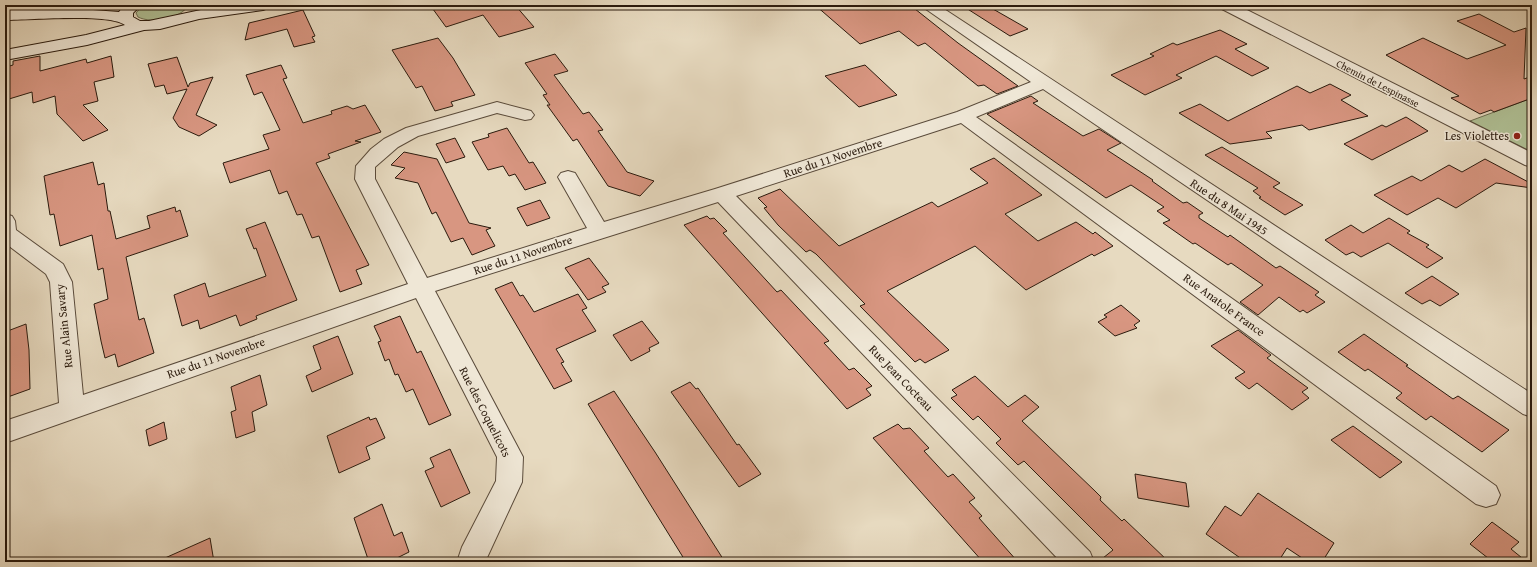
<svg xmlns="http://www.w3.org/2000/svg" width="1537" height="567" font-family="'Gentium Book Plus',serif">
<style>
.green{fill:#b0c196;stroke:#6d6e52}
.building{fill:#d89681;stroke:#2a1a0d}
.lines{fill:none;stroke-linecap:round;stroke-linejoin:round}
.minor-casing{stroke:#594a3a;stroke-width:2}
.tertiary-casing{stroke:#594a3a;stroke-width:2}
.secondary-casing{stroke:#2a1a0d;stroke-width:2}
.minor{fill:#efe7d6;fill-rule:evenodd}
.tertiary{fill:#efe7d6;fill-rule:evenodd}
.secondary{fill:#efe7d6;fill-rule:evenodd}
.poi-dot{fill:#8f2418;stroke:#efe7d6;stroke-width:1.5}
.labels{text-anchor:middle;stroke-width:3;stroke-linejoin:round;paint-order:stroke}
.far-street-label{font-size:10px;fill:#2a1a0d;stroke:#efe7d6}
.poi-label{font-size:12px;fill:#2a1a0d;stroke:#efe7d6;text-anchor:end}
.street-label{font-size:12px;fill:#2a1a0d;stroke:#efe7d6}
</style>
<rect width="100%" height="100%" fill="#e7dac0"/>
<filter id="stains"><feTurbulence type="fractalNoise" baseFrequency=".005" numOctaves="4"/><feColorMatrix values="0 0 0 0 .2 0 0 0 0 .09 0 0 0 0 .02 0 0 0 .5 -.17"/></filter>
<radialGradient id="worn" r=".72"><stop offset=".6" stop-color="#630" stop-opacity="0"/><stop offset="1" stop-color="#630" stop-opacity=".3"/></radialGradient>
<g class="green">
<path d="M143,5H189C180,19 152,24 138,17L136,13Z"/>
<path d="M1532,98V152L1470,121Z"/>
</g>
<g class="building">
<path d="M430,5H515L534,27L499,37L483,15L446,27Z"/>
<path d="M815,5H910L958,43L1018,86L997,94L984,85L978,86L925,43L918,46L899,31L860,44Z"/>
<path d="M968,5H986L1028,29L1010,36L966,8Z"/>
<path d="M303,10L315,36L312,37L315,42L294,47L287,29L245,40L249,23Z"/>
<path d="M1479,14L1514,32L1526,28L1524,79L1532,76V98L1494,112L1491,110L1480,114L1451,98L1459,96L1386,55L1423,38L1467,59L1506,45L1457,21Z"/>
<path d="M1220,30L1247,44L1235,49L1269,68L1252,76L1216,56L1176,75L1182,78L1145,95L1111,75L1154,56L1150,54L1173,43L1177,45Z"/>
<path d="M438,38L453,58L475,95L451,102L453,106L435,111L422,86L416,88L392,50Z"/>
<path d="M555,54L568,71L554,75L583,114L589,112L603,130L598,131L627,172L654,181L640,196L608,186L577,139L573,141L547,105H550L543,95L547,94L525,63Z"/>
<path d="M40,56V71L86,59L87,63L111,56L114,77L94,82L98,101L83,105L108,130L83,141L57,114L55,96L33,103L32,92L9,99L6,67L13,65V61Z"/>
<path d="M177,57L188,87L190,83L213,77L196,115L217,125L199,136L179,127L173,118L187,89L167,94L164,85L155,87L148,64Z"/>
<path d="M281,65L287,78L283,79L303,123L332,114L331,111L347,106L353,109L365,105L381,132L355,141L361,142L328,154L330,158L316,163L369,265L356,270L362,284L340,292L319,236L312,238L302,214L297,215L287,191L279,194L270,170L230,183L223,163L269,149L263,135L280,130L262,92L254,95L246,75Z"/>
<path d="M865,65L897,95L859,107L825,76Z"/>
<path d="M1330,84L1351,95L1341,100L1368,116L1309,130L1302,125L1266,132L1272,138L1230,144L1179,113L1200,104L1228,121L1297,86L1310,93Z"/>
<path d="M1031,96L1038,101L1033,103L1083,136L1099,129L1121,143L1107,150L1153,180L1152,181L1183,203L1187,202L1203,213L1199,215V218L1228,237L1230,235L1276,268L1280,266L1319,292L1315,295L1325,302L1307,313L1303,310L1300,312L1279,297L1258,315L1240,302L1263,285L1231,263L1228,265L1195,243L1193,244L1163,223L1170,220L1157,211L1164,207L1131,185L1106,198L987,114Z"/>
<path d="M1406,117L1428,131L1372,160L1344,144L1382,125L1386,127Z"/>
<path d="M507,128L529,163L533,162L546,183L525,190L515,174L509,176L503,166L488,170L472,142L489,137L488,134Z"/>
<path d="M455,138L465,157L446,163L436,144Z"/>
<path d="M1222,147L1280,183L1273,187L1303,205L1285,215L1259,198L1261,197L1253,191L1258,188L1205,155Z"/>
<path d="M404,152L437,159L469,223L491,228L486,230L495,246L472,255L463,238L451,242L436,212L432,214L418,183L395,178L405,168L391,165Z"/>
<path d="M994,158L1042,195L1005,214L1038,241L1076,222L1093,234L1095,232L1113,246L1094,256L1092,254L1026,290L975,246L887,291L949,350L925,363L920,359L915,362L860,306L865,304L816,254L810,250L806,252L778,225L764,208L767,207L758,198L780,189L839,246L932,202L938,207L988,183L970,169Z"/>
<path d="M1485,159L1532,184V188L1496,183L1456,208L1438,198L1407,215L1374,195L1412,176L1421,181L1449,165L1462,172Z"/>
<path d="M93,162L98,185L104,183L108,211H110L116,239L150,228L147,216L175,207L176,212L180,210L188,236L126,257L139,320L144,318L154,353L118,367L115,354L105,358L101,341L94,304L108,299L103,268L98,270L92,235L60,246L54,214L50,215L44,176Z"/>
<path d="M540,200L550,218L527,226L517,208Z"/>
<path d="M707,216L710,219L714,218L727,231L723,233L777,292L781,290L829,341L824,343L849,370L854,368L872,386L866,389L871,395L847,409L684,225Z"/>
<path d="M1389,218L1410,231L1407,233L1429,245L1426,247L1443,258L1427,268L1388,243L1361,257L1353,252L1346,255L1325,240L1351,225L1363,233Z"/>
<path d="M265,222L297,300L256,316L257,319L240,326L236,315L200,329L198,320L182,326L174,295L205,283L209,297L266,276L256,248L254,249L246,229Z"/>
<path d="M589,258L609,284L602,287L606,292L588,300L565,268Z"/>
<path d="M1432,276L1459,294L1440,306L1430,300L1422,304L1405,293Z"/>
<path d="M512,282L520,296L523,295L534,312L578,294L587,308L582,310L596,331L556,349L564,362L561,363L572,381L554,389L495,289Z"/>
<path d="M1121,305L1140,321L1134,325L1137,328L1115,336L1098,322L1107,317L1104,315Z"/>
<path d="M400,316L417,353L421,351L451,415L429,425L413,389L406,392L398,374L395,375L389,359L385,361L378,342L381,341L374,326Z"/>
<path d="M642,321L659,343L649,348L650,351L631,361L613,335Z"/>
<path d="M26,324L29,350L30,389L5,398V332Z"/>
<path d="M1238,330L1271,355L1267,358L1308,388L1302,392L1309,398L1292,410L1257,383L1249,389L1235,378L1245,372L1211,346Z"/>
<path d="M1364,334L1408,365L1406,366L1453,399L1458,396L1509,430L1482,452L1431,416L1426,420L1396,398L1402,393L1368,369L1365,371L1338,352Z"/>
<path d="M338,336L353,374L312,392L306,376L321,369L313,346Z"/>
<path d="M260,375L267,405L252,412L255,431L236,438L231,412L236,410L231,387Z"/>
<path d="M975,376L1008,407L1025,395L1039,407L1022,421L1095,491L1101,497L1100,500L1122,521L1124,519L1169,562H1098L1113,550L1024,461L1018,465L996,443L1001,439L978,416L973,420L951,398L957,395L952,390Z"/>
<path d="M690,382L696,389L698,388L737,445L739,444L761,474L739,487L671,392Z"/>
<path d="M614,391L655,452L725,562H686L588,404Z"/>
<path d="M369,417L370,420L376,418L385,438L366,447L370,459L339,473L327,436Z"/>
<path d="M164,422L167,439L149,446L146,430Z"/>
<path d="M898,424L903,429L910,428L929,448L924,451L948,477L953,474L975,498L969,502L982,516L979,518L1018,562H983L873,438Z"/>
<path d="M1353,426L1402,462L1380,478L1331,440Z"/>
<path d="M450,449L470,493L441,507L425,471L434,467L430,458Z"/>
<path d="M1135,474L1186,483L1189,507L1138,498Z"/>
<path d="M1258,493L1334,543L1322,562H1308L1287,548L1278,562H1246L1206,534L1225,506L1241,516Z"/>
<path d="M382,504L394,536L402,532L409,552L389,562H369L354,518Z"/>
<path d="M1492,522L1519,542L1511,549L1527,562H1493L1470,544Z"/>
<path d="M210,538L214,562H156Z"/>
</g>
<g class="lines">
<g class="minor-casing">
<path id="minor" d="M920,5H938L1532,394V417L1523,414L1043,89L976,117L1496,486L1500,495L1496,504L1486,507L1476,504L961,123L736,196L1090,552L1094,562H1061L718,202L435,291L523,457L522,482L485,562H457L462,547L496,481L497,457L416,298L5,443V421L59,403L50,282L46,274L5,243V214L12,216L15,221L16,230L63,264L72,282L83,395L408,284L355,179L356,166L371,149L384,139L406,128L497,102L531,111L534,115L531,119L525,120L497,113L418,136L398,147L375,167V179L427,278L587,228L558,177L561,173L568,171L575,173L604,222L715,189L957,112L1031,82Z"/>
</g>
<g class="tertiary-casing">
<path id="tertiary" d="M1217,5H1237L1532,153V167L1525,165L1220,8Z"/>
</g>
<g class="secondary-casing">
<path id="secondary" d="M124,5H141L133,13V17L140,21H149L215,7L271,5L268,8L263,10L199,19L160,29L144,30L87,45L5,60V50L86,35L125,25C109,13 29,20 5,20V10L80,9L119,12Z"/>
</g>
<use href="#minor" class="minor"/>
<use href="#tertiary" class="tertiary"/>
<use href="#secondary" class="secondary"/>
</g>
<circle class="poi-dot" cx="1517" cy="136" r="4"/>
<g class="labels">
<g class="far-street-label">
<text transform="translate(1378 83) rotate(27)" y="4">Chemin de Lespinasse</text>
</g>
<g class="poi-label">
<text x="1509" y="140">Les Violettes</text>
</g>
<g class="street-label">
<text transform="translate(833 158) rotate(-18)" y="4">Rue du 11 Novembre</text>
<text transform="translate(1229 207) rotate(34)" y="4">Rue du 8 Mai 1945</text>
<text transform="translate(523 255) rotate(-18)" y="4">Rue du 11 Novembre</text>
<text transform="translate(1224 305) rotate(36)" y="4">Rue Anatole France</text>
<text transform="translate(64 326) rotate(-96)" y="4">Rue Alain Savary</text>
<text transform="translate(216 358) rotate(-19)" y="4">Rue du 11 Novembre</text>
<text transform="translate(901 378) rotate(46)" y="4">Rue Jean Cocteau</text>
<text transform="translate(485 412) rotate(63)" y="4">Rue des Coquelicots</text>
</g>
</g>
<rect width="1537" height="567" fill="none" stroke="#e7dac0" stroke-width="20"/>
<rect x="6" y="6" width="1525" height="555" fill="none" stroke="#2a1a0d" stroke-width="2"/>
<rect x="10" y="10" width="1517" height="547" fill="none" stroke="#2a1a0d"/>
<rect width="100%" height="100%" filter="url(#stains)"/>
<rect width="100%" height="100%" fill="url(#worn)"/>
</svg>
